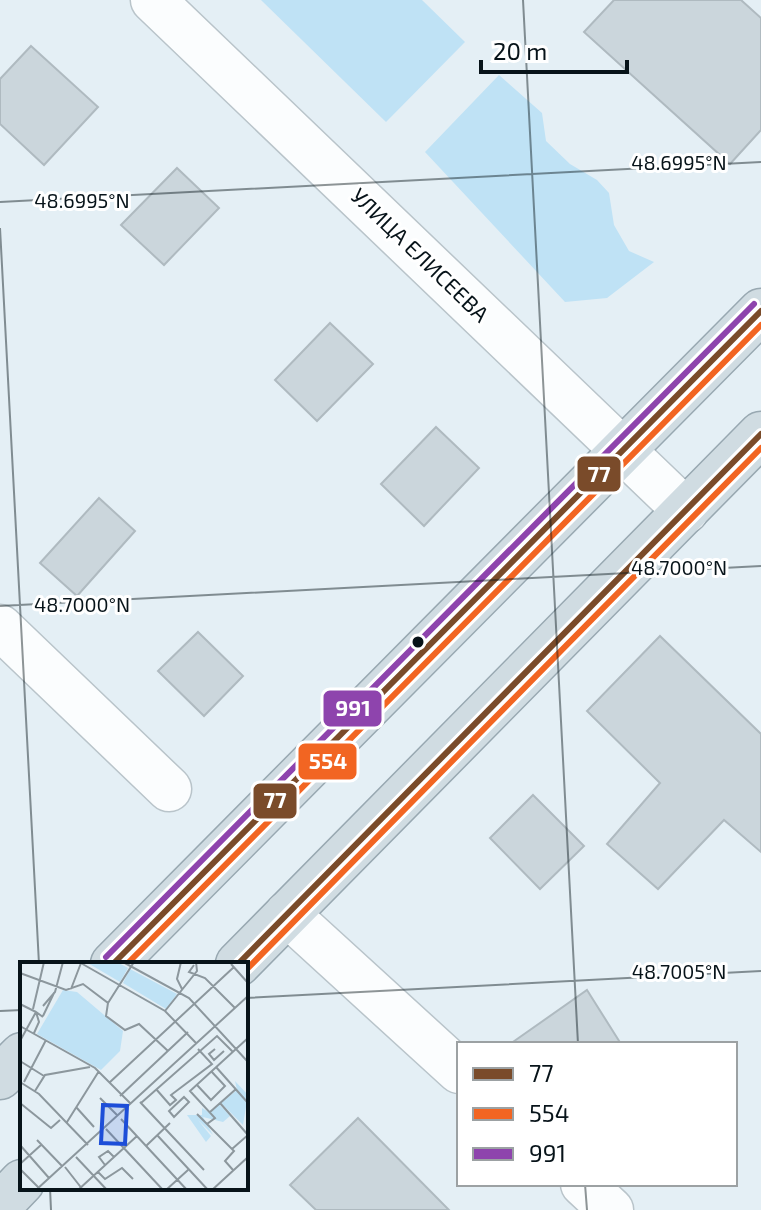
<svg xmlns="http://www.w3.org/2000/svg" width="761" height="1210" font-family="'Exo 2',sans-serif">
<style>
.green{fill:#bfe2f5}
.building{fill:#cbd6dc;stroke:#afbac0;stroke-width:2}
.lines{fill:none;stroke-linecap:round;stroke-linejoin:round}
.street-casing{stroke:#b9c4ca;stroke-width:47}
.secondary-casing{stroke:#b9c4ca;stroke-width:47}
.highway-casing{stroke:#98a8b1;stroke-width:47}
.street{stroke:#fbfdfe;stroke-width:44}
.secondary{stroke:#fbfdfe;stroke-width:44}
.highway{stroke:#d0dce2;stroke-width:44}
.bus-1-casing{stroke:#fff;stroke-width:12}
.bus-2-casing{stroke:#fff;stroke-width:12}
.bus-3-casing{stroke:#fff;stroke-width:12}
.bus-1{stroke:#7a4b2a;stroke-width:6}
.bus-2{stroke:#f26522;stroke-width:6}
.bus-3{stroke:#8e44ad;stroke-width:6}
.ticks{fill:none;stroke:#071319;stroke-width:2;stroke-opacity:0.45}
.bus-dot{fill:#071319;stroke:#fff;stroke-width:3}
.labels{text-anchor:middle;stroke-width:6;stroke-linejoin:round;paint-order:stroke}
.street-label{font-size:22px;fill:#071319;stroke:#fff}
.inset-road{fill:none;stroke:#8c979d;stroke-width:2}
.view{fill:#1d4ed8;fill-opacity:0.15;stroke:#1d4ed8;stroke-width:4}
.inset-edge{fill:none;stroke:#071319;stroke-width:4}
.ticks-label{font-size:20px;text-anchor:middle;fill:#071319;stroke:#fff;stroke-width:6;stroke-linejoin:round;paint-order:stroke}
.line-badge{stroke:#fff;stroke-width:3}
.badge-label{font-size:22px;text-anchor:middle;font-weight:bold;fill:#fff}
</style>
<rect width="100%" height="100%" fill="#e4eff5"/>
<g class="green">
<path d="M261,0H422L465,42L386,122Z"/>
<path d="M499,75L542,113L546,141L570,164L597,180L609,193L614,225L629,251L654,262L607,298L565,302L425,152Z"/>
</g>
<g class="building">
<path d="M614,0H741L761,18V130L730,164L584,32Z"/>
<path d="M31,46L98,107L44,165L0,124V79Z"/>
<path d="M177,168L219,208L164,265L121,225Z"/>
<path d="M330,323L373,364L317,421L275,380Z"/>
<path d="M436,427L479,468L424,526L381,484Z"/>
<path d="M99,498L135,531L77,596L40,563Z"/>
<path d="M198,632L243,676L204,716L158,671Z"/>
<path d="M660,636L761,734V852L724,820L658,889L607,844L660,783L587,711Z"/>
<path d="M533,795L584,846L540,889L490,838Z"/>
<path d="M587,990L621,1044H510Z"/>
<path d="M358,1118L449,1210H316L290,1185Z"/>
</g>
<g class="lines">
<g class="street-casing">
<g id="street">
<path d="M0,627L169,789"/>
<path d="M287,914L459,1071"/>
<path d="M583,1184L611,1210"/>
</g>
</g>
<g class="secondary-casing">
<path id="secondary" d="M153,0L686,511"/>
</g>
<g class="highway-casing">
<g id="highway">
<path d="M113,964L761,311"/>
<path d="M238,964L761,434"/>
<path d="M0,1077L22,1055"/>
<path d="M0,1205L22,1182"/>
</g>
</g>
<use href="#street" class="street"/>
<use href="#secondary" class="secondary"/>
<use href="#highway" class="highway"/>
<g class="bus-1-casing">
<g id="bus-1">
<path d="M113,964L761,311"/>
<path d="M238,964L761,434"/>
</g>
</g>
<g class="bus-2-casing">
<g id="bus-2">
<path d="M127,964L761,325"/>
<path d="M246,970L761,448"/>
</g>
</g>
<g class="bus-3-casing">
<path id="bus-3" d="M106,957L754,304"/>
</g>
<use href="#bus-1" class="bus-1"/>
<use href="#bus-2" class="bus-2"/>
<use href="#bus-3" class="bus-3"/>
</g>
<path class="ticks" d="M523,0L578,1044M0,202L761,162M0,228L39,964M0,606L761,566M246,998L761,971M0,1011L22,1010M585,1184L587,1210M50,1188L51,1210"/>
<circle class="bus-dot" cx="418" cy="642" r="7"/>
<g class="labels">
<g class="street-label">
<text transform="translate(420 255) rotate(44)" y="8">УЛИЦА ЕЛИСЕЕВА</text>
</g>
</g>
<g transform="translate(20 962)">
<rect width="228" height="228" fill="#e4eff5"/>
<path d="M66,0H97L108,6L100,20ZM110,7L157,32L146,47L103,21ZM43,28L57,30L103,69L100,89L81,108L17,72ZM215,119L228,133L223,163L201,141L217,128ZM199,142L210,154L203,160L183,155L193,173L178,158L191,174L186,180L167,153H182V146L190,151Z" fill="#bfe2f5"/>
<path class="inset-road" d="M59,0L145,49L176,81M103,0L169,36L228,100M161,0L157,17L162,27M211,2L228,21M174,3L169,10L185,16L215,46M0,11L46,28L63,22L88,41L86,54L105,68L119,62L148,89M51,27L61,1M88,41L114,0M0,42L16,50L19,60L14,71M23,44L35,30L43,0M13,47L24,0M145,49L177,9L176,0M23,54L34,31M0,64L75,106L110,141M0,79L16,50L23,55M195,87L189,92L194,98L204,89M0,99L24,114M196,105L228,141M0,120L19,132L68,183M4,120L26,78M89,121L214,5M177,123L191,138L205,124L191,109M136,127L150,143L156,138L151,133L192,102L178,87M15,129L25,113L70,105M100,134L168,70M164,135L169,140L154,155L149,149ZM80,136L97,153M120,140L184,208M0,141L31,166L40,158M121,141L197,74L213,90M200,141L228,173L212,187M56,145L74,165M190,150L216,127M177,152L214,189L205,199L213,208M101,157L167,228M47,160L79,109M187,162L195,156L170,129L228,76M86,167L143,228M137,173L188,228M17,178L42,204M0,183L29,216M126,184L150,161M56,195L87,228M0,202L21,183M85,203L79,195L88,189L94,195M45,205L63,228M0,207L18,225M78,210L85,217L102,206L113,217M16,228L228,34M58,228L117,174M146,228L168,208M192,228L228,195"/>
<path class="view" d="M83,143L107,144L105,182L81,181Z"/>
<rect width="228" height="228" class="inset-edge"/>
</g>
<g class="ticks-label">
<text x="679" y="170">48.6995°N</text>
<text x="82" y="208">48.6995°N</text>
<text x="679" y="575">48.7000°N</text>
<text x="82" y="612">48.7000°N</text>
<text x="679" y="979">48.7005°N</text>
</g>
<g class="line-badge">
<rect x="576" y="455" width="46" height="38" rx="8" fill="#7a4b2a"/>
<rect x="322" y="689" width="61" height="39" rx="8" fill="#8e44ad"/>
<rect x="297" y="742" width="61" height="39" rx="8" fill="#f26522"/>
<rect x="252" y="782" width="46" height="38" rx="8" fill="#7a4b2a"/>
</g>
<g class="badge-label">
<text x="599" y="482">77</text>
<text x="353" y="716">991</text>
<text x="328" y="769">554</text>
<text x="275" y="808">77</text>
</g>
<rect x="457" y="1042" width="280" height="144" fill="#ffffff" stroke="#9ca1a3" stroke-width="2"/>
<rect x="473" y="1068" width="40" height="12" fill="#7a4b2a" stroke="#9ca1a3" stroke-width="2"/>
<text x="529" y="1082" font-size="24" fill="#071319">77</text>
<rect x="473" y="1108" width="40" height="12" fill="#f26522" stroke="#9ca1a3" stroke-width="2"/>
<text x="529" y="1122" font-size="24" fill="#071319">554</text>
<rect x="473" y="1148" width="40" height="12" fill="#8e44ad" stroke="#9ca1a3" stroke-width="2"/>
<text x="529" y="1162" font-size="24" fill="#071319">991</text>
<path d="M481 60v12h146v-12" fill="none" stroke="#071319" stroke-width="4"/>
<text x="493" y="60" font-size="24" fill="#071319" stroke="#ffffff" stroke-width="6" paint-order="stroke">20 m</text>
</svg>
